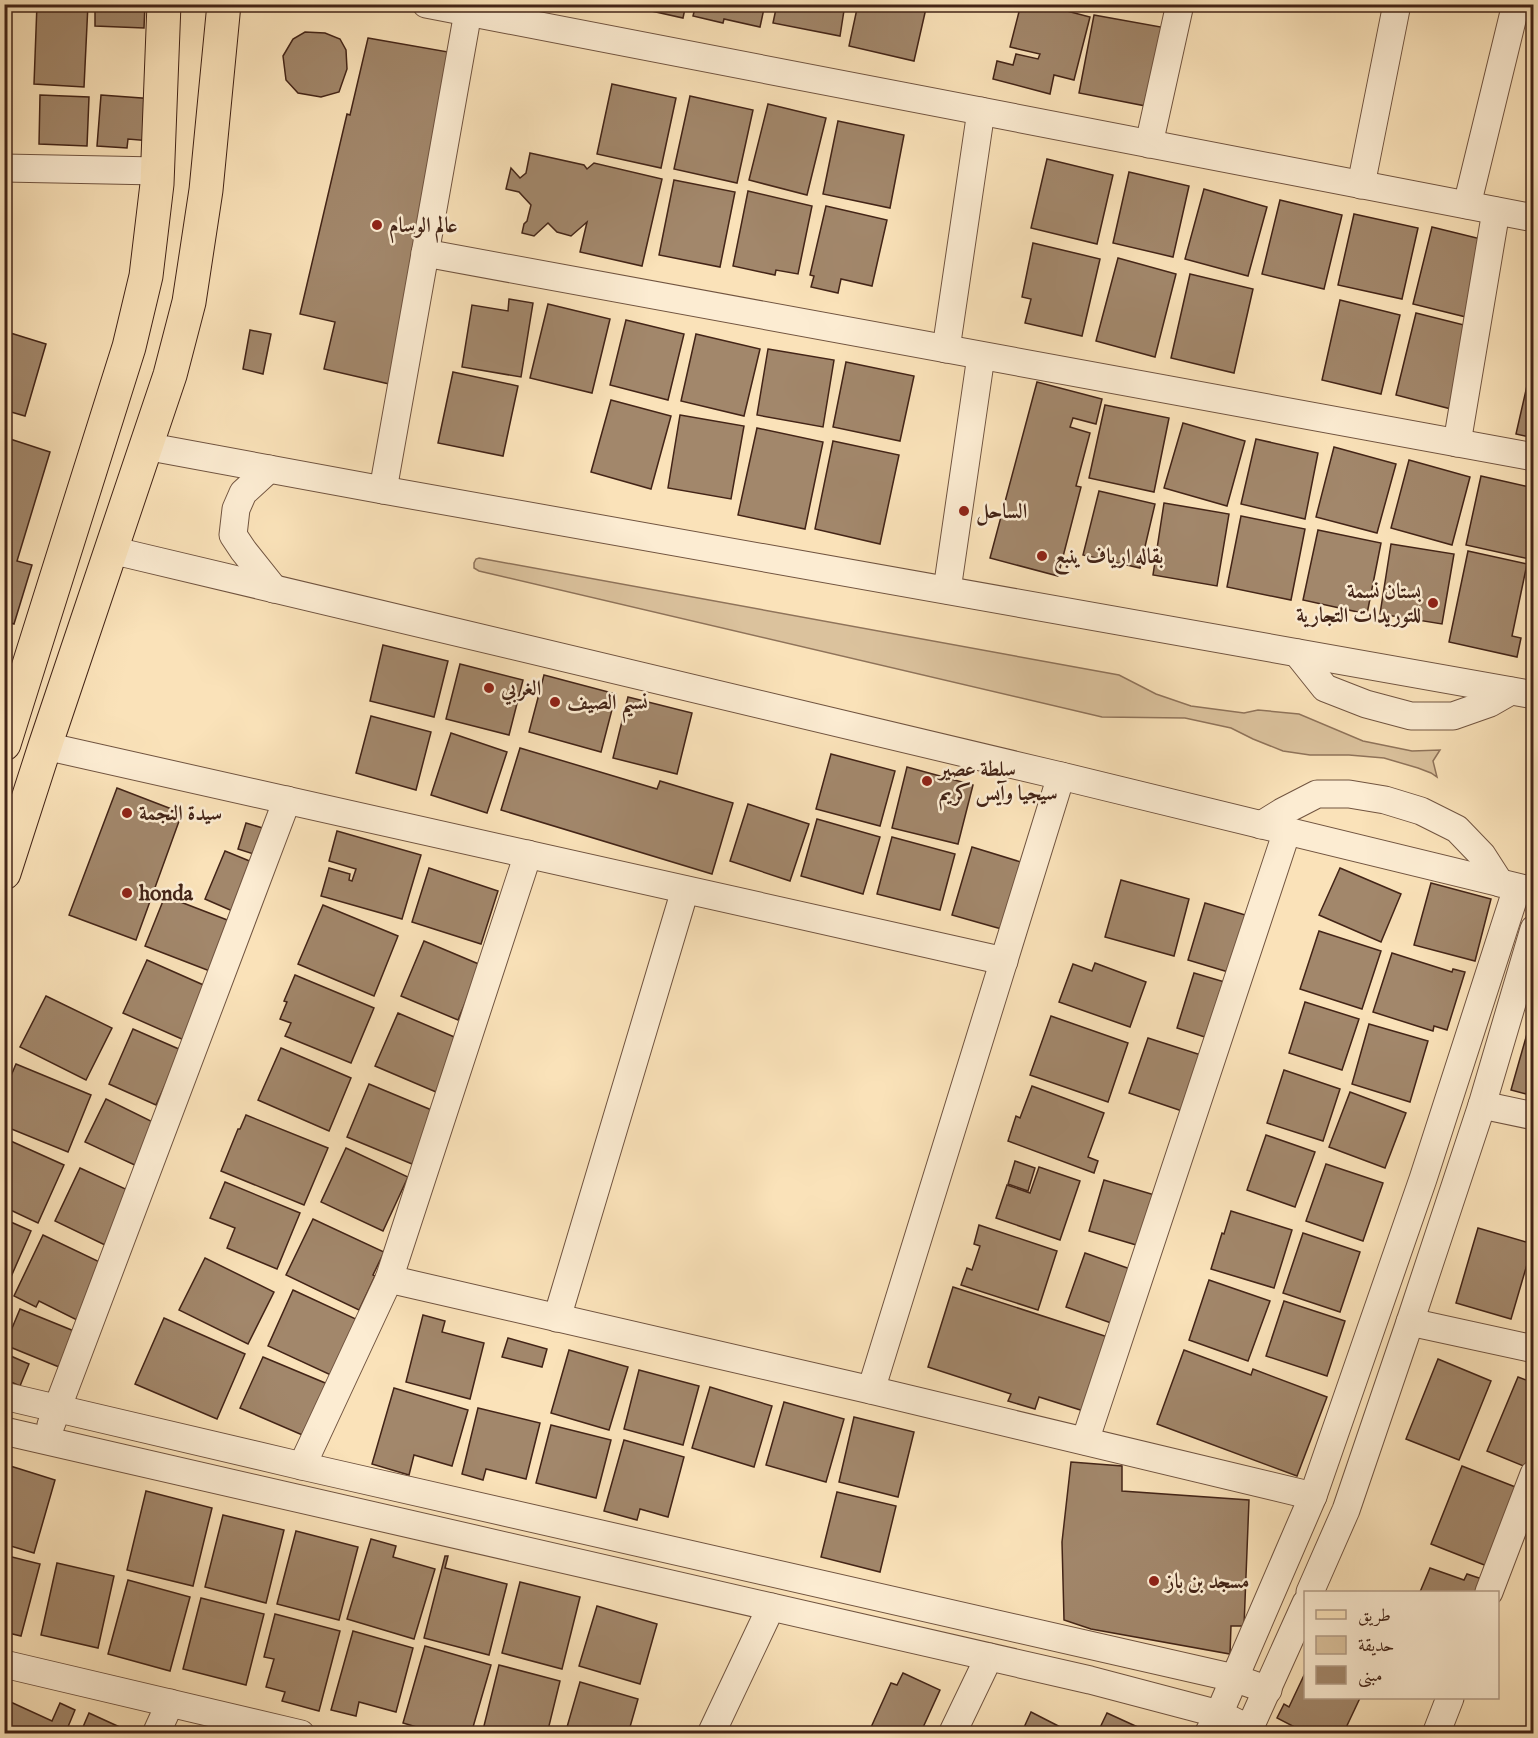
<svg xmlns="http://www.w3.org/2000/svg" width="1538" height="1738" font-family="'IM FELL English',Amiri,serif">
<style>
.green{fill:#dbc29d;stroke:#8f735a;stroke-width:1.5}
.building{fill:#a2876b;stroke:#432417;stroke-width:1.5}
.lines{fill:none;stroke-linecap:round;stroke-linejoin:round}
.minor-casing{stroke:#715440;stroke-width:29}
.major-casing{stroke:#432417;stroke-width:35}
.minor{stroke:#fcecd2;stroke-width:27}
.major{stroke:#fae2b9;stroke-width:33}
.poi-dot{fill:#8f2418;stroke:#fcecd2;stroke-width:2}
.labels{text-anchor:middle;stroke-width:5;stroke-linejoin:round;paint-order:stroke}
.poi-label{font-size:21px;font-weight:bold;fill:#432417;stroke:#fcecd2;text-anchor:start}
</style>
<rect width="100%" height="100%" fill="#fae2b9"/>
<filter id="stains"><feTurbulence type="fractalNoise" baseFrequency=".00333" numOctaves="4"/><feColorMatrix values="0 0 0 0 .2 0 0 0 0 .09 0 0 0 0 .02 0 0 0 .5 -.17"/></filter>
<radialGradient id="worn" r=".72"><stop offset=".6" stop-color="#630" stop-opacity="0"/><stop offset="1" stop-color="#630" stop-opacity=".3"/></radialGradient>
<path class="green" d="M479,558L1119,675L1156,694L1191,706L1244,713L1258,710L1299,714L1363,741L1412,751L1440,750L1433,761L1437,777L1431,773L1418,768L1384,758L1349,755H1310L1283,751L1253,739L1231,728L1185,718L1102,717L479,571L474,568V563L476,559Z"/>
<g class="building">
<path d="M37,4H88L84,87L34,84Z"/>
<path d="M95,4H145L144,28L95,26Z"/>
<path d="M620,4H686L683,18Z"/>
<path d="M696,4H765L760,27L724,19L723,23L693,16Z"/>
<path d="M777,4H845L840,36L773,23Z"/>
<path d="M858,4H927L914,61L849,46Z"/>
<path d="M1021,4H1040L1090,17L1074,80L1054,75L1050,94L993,79L997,61L1013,65L1016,54L1038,59L1040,54L1010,47Z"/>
<path d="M1094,15L1172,29L1156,108L1079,93Z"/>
<path d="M305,32L325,33L340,39L346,50L347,69L339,92L321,97L298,93L286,80L283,56L293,39Z"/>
<path d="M368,38L454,53L398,386L324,369L335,322L300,314L347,114L350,115Z"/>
<path d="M612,84L676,98L661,168L597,154Z"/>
<path d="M40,95L89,97L87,146L39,144Z"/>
<path d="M101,95L155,99L151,141L128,139L127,148L97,146Z"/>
<path d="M690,96L753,110L737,183L674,169Z"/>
<path d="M768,104L826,118L807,195L749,180Z"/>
<path d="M838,121L904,135L890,208L823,194Z"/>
<path d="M530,153L584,165L587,169L594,163L662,179L642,266L580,252L587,222L571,236L557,232L548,223L534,236L522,233L524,224L527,221L531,205L519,192L506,189L511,168L520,178L526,173Z"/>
<path d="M1047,159L1113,175L1097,244L1031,228Z"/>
<path d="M1129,172L1189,186L1173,257L1113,243Z"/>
<path d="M674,180L735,192L720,267L659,255Z"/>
<path d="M1204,189L1267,207L1248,276L1185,259Z"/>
<path d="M748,191L812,206L798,274L776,270L775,275L733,266Z"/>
<path d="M1280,200L1342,215L1324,289L1262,274Z"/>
<path d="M826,206L887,220L872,286L841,279L838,293L811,287L814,276L810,275Z"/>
<path d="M1354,214L1418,228L1402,299L1338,285Z"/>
<path d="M1432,227L1489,241L1470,318L1413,304Z"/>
<path d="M1033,243L1100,259L1082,336L1025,323L1031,299L1022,297Z"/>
<path d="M1118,258L1176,274L1155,357L1096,341Z"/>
<path d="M1190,274L1253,289L1234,373L1171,358Z"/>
<path d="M509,299L533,303L521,377L462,367L472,305L508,311Z"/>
<path d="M1340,300L1400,315L1381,394L1322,380Z"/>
<path d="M548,304L610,319L592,393L530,378Z"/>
<path d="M1416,313L1476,328L1455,410L1396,395Z"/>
<path d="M626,320L684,334L668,400L610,385Z"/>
<path d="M250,330L271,334L263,374L243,369Z"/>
<path d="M4,331L46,344L25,416L4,410Z"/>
<path d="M696,334L760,349L744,416L681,401Z"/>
<path d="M768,349L834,360L823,427L757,415Z"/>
<path d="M846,362L914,376L900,441L833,427Z"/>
<path d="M453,372L518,386L503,456L438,443Z"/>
<path d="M1529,377L1534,378V438L1516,434Z"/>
<path d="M1037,382L1102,399L1096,424L1073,418L1070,427L1090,433L1076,486L1081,487L1058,576L990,558Z"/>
<path d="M611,400L671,416L651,489L591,472Z"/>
<path d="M1105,405L1169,418L1154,492L1089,478Z"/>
<path d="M680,415L744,426L731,499L668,488Z"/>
<path d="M1183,423L1245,441L1227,506L1164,488Z"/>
<path d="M757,428L823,442L805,529L738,515Z"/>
<path d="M4,437L50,452L17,561L32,565L14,624L4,621V566L7,559L4,558Z"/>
<path d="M1256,439L1318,453L1305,519L1241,504Z"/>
<path d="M833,441L899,455L880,544L815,529Z"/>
<path d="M1334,447L1396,464L1377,533L1316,517Z"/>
<path d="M1409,460L1470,477L1452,545L1391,528Z"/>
<path d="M1481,476L1534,488V560L1466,545Z"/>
<path d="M1099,491L1155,504L1140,568L1083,555Z"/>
<path d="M1164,503L1229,514L1217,586L1153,575Z"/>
<path d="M1241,516L1305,529L1291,600L1227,587Z"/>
<path d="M1318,530L1381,543L1367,614L1303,600Z"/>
<path d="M1391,544L1454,554L1442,624L1380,614Z"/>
<path d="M1468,551L1527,564L1512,636L1521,638L1517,657L1449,642Z"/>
<path d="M383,645L448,661L434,717L370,701Z"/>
<path d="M460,664L523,680L509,735L446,719Z"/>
<path d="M544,675L616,694L601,752L529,732Z"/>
<path d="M628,697L692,713L677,774L613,758Z"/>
<path d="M371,716L431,732L416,790L356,773Z"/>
<path d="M451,733L507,752L487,813L431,795Z"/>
<path d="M520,748L657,789L660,781L733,803L712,874L501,810Z"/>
<path d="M831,754L895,771L880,826L816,809Z"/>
<path d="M907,767L973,785L958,844L892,828Z"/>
<path d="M117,788L182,813L136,940L69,915Z"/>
<path d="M748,804L809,824L790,881L730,861Z"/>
<path d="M817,819L880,837L863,894L801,876Z"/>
<path d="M246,823L266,829L257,855L238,849Z"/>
<path d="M337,831L421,855L402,919L321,896L329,868L350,874L349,880L352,881L356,869L329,861Z"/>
<path d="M892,837L955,854L940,910L877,894Z"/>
<path d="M972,847L1024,863L1005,930L952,915Z"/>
<path d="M225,851L257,864L237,913L205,899Z"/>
<path d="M429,868L498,891L481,944L412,922Z"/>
<path d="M1340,868L1401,894L1381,942L1319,915Z"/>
<path d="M1121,880L1189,899L1174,956L1105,937Z"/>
<path d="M1431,883L1491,899L1475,961L1414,945Z"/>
<path d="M165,896L235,923L215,973L145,946Z"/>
<path d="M1205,903L1252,917L1235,974L1188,960Z"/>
<path d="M323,905L398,936L374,996L298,964Z"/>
<path d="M1319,931L1381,951L1362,1009L1300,989Z"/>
<path d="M424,941L481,965L458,1020L401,996Z"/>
<path d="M1392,953L1452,972L1453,969L1465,972L1447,1030L1434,1026L1433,1031L1373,1012Z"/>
<path d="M147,960L208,987L184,1040L123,1013Z"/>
<path d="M1095,963L1146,982L1130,1027L1059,1002L1073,964L1092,971Z"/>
<path d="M1194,973L1228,983L1211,1039L1177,1028Z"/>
<path d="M295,975L374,1008L351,1063L285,1036L291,1023L280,1019L287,1002L284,1001Z"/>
<path d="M46,996L112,1028L86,1080L20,1047Z"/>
<path d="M1305,1002L1359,1019L1342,1070L1289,1053Z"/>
<path d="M1534,1009V1096L1511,1090Z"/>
<path d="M398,1013L459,1039L436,1092L375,1066Z"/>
<path d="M1051,1016L1128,1043L1108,1102L1030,1075Z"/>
<path d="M1369,1024L1428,1041L1410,1102L1352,1084Z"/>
<path d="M133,1029L181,1050L156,1105L109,1084Z"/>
<path d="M1148,1038L1204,1056L1185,1112L1129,1093Z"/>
<path d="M281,1048L351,1078L329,1131L258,1100Z"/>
<path d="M16,1064L91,1095L68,1152L4,1126V1092Z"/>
<path d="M1284,1070L1340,1089L1323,1141L1267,1123Z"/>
<path d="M369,1084L434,1111L412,1164L347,1137Z"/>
<path d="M1032,1086L1104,1113L1088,1157L1098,1161L1094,1173L1008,1141L1016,1116L1020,1118Z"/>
<path d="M1350,1092L1406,1113L1385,1168L1329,1147Z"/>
<path d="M106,1099L159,1125L139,1167L85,1142Z"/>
<path d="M246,1115L328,1148L304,1205L221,1171L238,1129H240Z"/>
<path d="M1266,1135L1315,1152L1295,1207L1247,1190Z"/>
<path d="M4,1138L64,1165L38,1223L4,1207Z"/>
<path d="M346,1148L408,1177L383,1231L321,1202Z"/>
<path d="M1015,1161L1035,1168L1028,1191L1008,1184Z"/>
<path d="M1326,1164L1383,1183L1363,1241L1306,1221Z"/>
<path d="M1039,1167L1080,1181L1060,1240L996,1218L1007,1185L1030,1193Z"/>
<path d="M80,1168L132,1192L107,1246L55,1221Z"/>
<path d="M1104,1180L1158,1196L1143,1247L1089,1231Z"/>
<path d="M225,1182L300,1213L277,1269L227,1248L235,1228L210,1218Z"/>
<path d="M1231,1211L1292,1230L1274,1288L1211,1269L1222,1233L1224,1234Z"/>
<path d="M4,1219L31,1231L7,1286L4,1285Z"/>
<path d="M313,1219L384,1252L373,1275L375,1276L359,1310L286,1275Z"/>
<path d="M979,1225L1057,1251L1038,1310L961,1285L967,1268L972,1270L980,1246L974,1244Z"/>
<path d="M1478,1228L1533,1244L1511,1319L1456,1303Z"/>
<path d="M1303,1233L1360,1252L1340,1312L1283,1293Z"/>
<path d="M43,1235L106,1265L79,1321L39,1301L36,1307L14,1296Z"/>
<path d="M1085,1253L1133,1270L1114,1324L1066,1307Z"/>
<path d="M205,1258L274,1292L248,1344L179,1310Z"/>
<path d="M1209,1280L1270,1301L1248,1361L1189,1340Z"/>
<path d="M953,1287L1114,1339L1090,1413L1039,1397L1035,1409L1008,1401L1011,1394L928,1367Z"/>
<path d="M293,1290L358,1320L333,1376L268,1346Z"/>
<path d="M1284,1301L1345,1321L1327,1376L1266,1356Z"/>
<path d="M20,1309L74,1331L59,1367L5,1345Z"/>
<path d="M423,1315L445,1321L442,1332L484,1343L470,1399L406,1382Z"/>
<path d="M164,1318L245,1354L217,1419L135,1384Z"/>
<path d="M508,1338L547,1349L542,1367L502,1357Z"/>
<path d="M569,1350L628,1367L609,1430L551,1413Z"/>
<path d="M1184,1350L1251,1375L1253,1369L1327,1397L1297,1476L1157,1424Z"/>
<path d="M4,1353L29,1364L20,1386L4,1379Z"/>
<path d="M263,1357L330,1385L307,1437L240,1408Z"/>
<path d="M1438,1359L1491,1381L1459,1460L1406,1439Z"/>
<path d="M639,1370L699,1386L683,1445L624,1429Z"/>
<path d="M1518,1377L1534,1383V1448L1526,1467L1487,1451Z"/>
<path d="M710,1387L772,1406L754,1467L692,1448Z"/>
<path d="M394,1388L468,1410L452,1466L414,1455L409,1475L372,1464Z"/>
<path d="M784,1402L844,1419L826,1482L766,1465Z"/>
<path d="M478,1408L540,1423L526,1479L486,1469L483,1480L462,1474Z"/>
<path d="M854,1417L914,1432L898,1497L839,1482Z"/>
<path d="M551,1425L611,1440L596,1498L536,1483Z"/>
<path d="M624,1440L684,1457L668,1517L640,1509L637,1520L604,1511Z"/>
<path d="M1071,1462L1122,1466V1491L1249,1500L1244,1626H1231L1230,1654L1091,1629L1064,1620L1062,1542Z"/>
<path d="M4,1464L55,1480L34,1553L4,1544Z"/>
<path d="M1462,1466L1523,1490L1492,1568L1431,1544Z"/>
<path d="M146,1491L212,1508L193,1586L127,1570Z"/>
<path d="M837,1492L896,1506L880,1572L821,1557Z"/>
<path d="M223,1515L284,1530L266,1603L205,1587Z"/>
<path d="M296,1531L358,1547L339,1620L277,1604Z"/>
<path d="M371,1539L396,1546L393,1557L435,1569L414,1639L347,1619Z"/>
<path d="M4,1555L40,1564L21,1636L4,1632Z"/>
<path d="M445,1556H448L445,1568L507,1584L489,1655L424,1638Z"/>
<path d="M57,1563L114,1576L98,1648L41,1635Z"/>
<path d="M1430,1568L1464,1580L1467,1574L1494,1583L1491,1592H1420Z"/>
<path d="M128,1580L190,1597L170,1671L108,1654Z"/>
<path d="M520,1582L580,1597L562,1669L502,1653Z"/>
<path d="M201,1598L264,1614L246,1685L183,1669Z"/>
<path d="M597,1606L657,1624L640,1684L579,1666Z"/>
<path d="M275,1614L340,1631L319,1711L282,1701L285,1692L266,1687L274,1659L264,1657Z"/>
<path d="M353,1631L413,1648L396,1712L359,1702L356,1716L331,1710Z"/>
<path d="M425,1646L491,1665L471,1734H440L403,1723Z"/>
<path d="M499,1665L560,1681L547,1734H482Z"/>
<path d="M1306,1671V1698H1360L1343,1734H1308L1277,1718L1284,1704L1289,1707Z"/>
<path d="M903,1673L940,1690L920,1734H868L891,1683L897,1685Z"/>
<path d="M580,1682L638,1699L628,1734H565Z"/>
<path d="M4,1699L52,1721L60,1703L75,1710L65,1734H4Z"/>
<path d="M1031,1712L1074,1734H1021Z"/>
<path d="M89,1713L135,1734H80Z"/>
<path d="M1107,1713L1153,1734H1097Z"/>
</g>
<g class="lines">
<g class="minor-casing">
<g id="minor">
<path d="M426,4L1534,218"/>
<path d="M1149,144L1180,4"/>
<path d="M4,168L158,171"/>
<path d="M1361,185L1397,4"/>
<path d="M1467,205L1516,4"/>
<path d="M425,253L1534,457"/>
<path d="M946,349L981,111"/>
<path d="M1457,443L1496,211"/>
<path d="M145,446L383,490L1534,695"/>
<path d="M269,469L243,493L236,509L233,535L243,550L274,589"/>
<path d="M383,490L468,12"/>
<path d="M111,550L1061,776L1534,891"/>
<path d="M947,590L981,356"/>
<path d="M1297,653L1325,688L1366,704L1411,716H1453L1490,703L1511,691"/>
<path d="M45,746L1004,961"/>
<path d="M1261,825L1282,812L1317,794H1349L1385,800L1421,811L1457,829L1482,855L1500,883"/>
<path d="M1482,1105L1534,1116"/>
<path d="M389,1279L871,1390L1313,1496"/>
<path d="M557,1318L685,890"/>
<path d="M1410,1322L1534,1349"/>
<path d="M871,1390L1061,776"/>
<path d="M4,1396L302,1466L1234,1678L1268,1690"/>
<path d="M51,1425L287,800"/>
<path d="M4,1431L1090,1680L1219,1714L1250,1729"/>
<path d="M1085,1441L1287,831"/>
<path d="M302,1466L389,1279L528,854"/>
<path d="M1310,1592L1346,1510L1410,1322L1482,1105L1534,929"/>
<path d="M1489,1592L1534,1474"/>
<path d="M4,1664L301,1734"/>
<path d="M156,1734L170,1703"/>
<path d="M711,1734L771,1607"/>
<path d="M952,1734L989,1657"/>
<path d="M1208,1734L1219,1714L1313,1496L1423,1179L1517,888"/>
<path d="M1247,1734L1306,1603"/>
<path d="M1436,1734L1450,1698"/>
</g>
</g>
<g class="major-casing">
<g id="major">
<path d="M4,744L129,347L146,276L157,184L164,4"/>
<path d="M4,873L45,746L170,375L189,302L206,190L224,4"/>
</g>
</g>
<use href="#minor" class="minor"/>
<use href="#major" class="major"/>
</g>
<g class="poi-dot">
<circle cx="377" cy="225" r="6"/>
<circle cx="964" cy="511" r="6"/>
<circle cx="1042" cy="556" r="6"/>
<circle cx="1433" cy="603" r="6"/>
<circle cx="489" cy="688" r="6"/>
<circle cx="555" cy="702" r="6"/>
<circle cx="927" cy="781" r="6"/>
<circle cx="127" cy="813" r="6"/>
<circle cx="127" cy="893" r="6"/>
<circle cx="1154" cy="1581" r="6"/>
</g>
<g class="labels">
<g class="poi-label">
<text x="389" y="232">عالم الوسام</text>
<text x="976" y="518">الساحل</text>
<text x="1054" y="563">بقاله ارياف ينبع</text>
<text x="1421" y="598" text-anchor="end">بستان نسمة<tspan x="1421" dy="24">للتوريدات التجارية</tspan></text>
<text x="501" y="695">الغربي</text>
<text x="567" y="709">نسيم الصيف</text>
<text x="939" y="776">سلطة عصير<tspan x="939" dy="24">سيجيا وآيس كريم</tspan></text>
<text x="139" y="820">سيدة النجمة</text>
<text x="139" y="900">honda</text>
<text x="1166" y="1588">مسجد بن باز</text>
</g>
</g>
<rect width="1538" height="1738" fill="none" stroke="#fae2b9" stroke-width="24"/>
<rect x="6" y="6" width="1526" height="1726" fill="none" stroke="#432417" stroke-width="3"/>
<rect x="12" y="12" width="1514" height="1714" fill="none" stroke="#432417" stroke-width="1.5"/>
<rect x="1304" y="1591" width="195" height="108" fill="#fcecd2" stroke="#b29c87" stroke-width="1.5"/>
<rect x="1316" y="1610" width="30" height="9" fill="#fae2b9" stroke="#b29c87" stroke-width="1.5"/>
<text x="1358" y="1621" font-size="18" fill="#432417">طريق</text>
<rect x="1316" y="1636" width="30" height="18" fill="#dbc29d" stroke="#b29c87" stroke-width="1.5"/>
<text x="1358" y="1651" font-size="18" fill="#432417">حديقة</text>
<rect x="1316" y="1666" width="30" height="18" fill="#a2876b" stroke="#b29c87" stroke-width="1.5"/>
<text x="1358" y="1681" font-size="18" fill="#432417">مبنى</text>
<rect width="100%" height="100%" filter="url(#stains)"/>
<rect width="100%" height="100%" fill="url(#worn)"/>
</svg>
